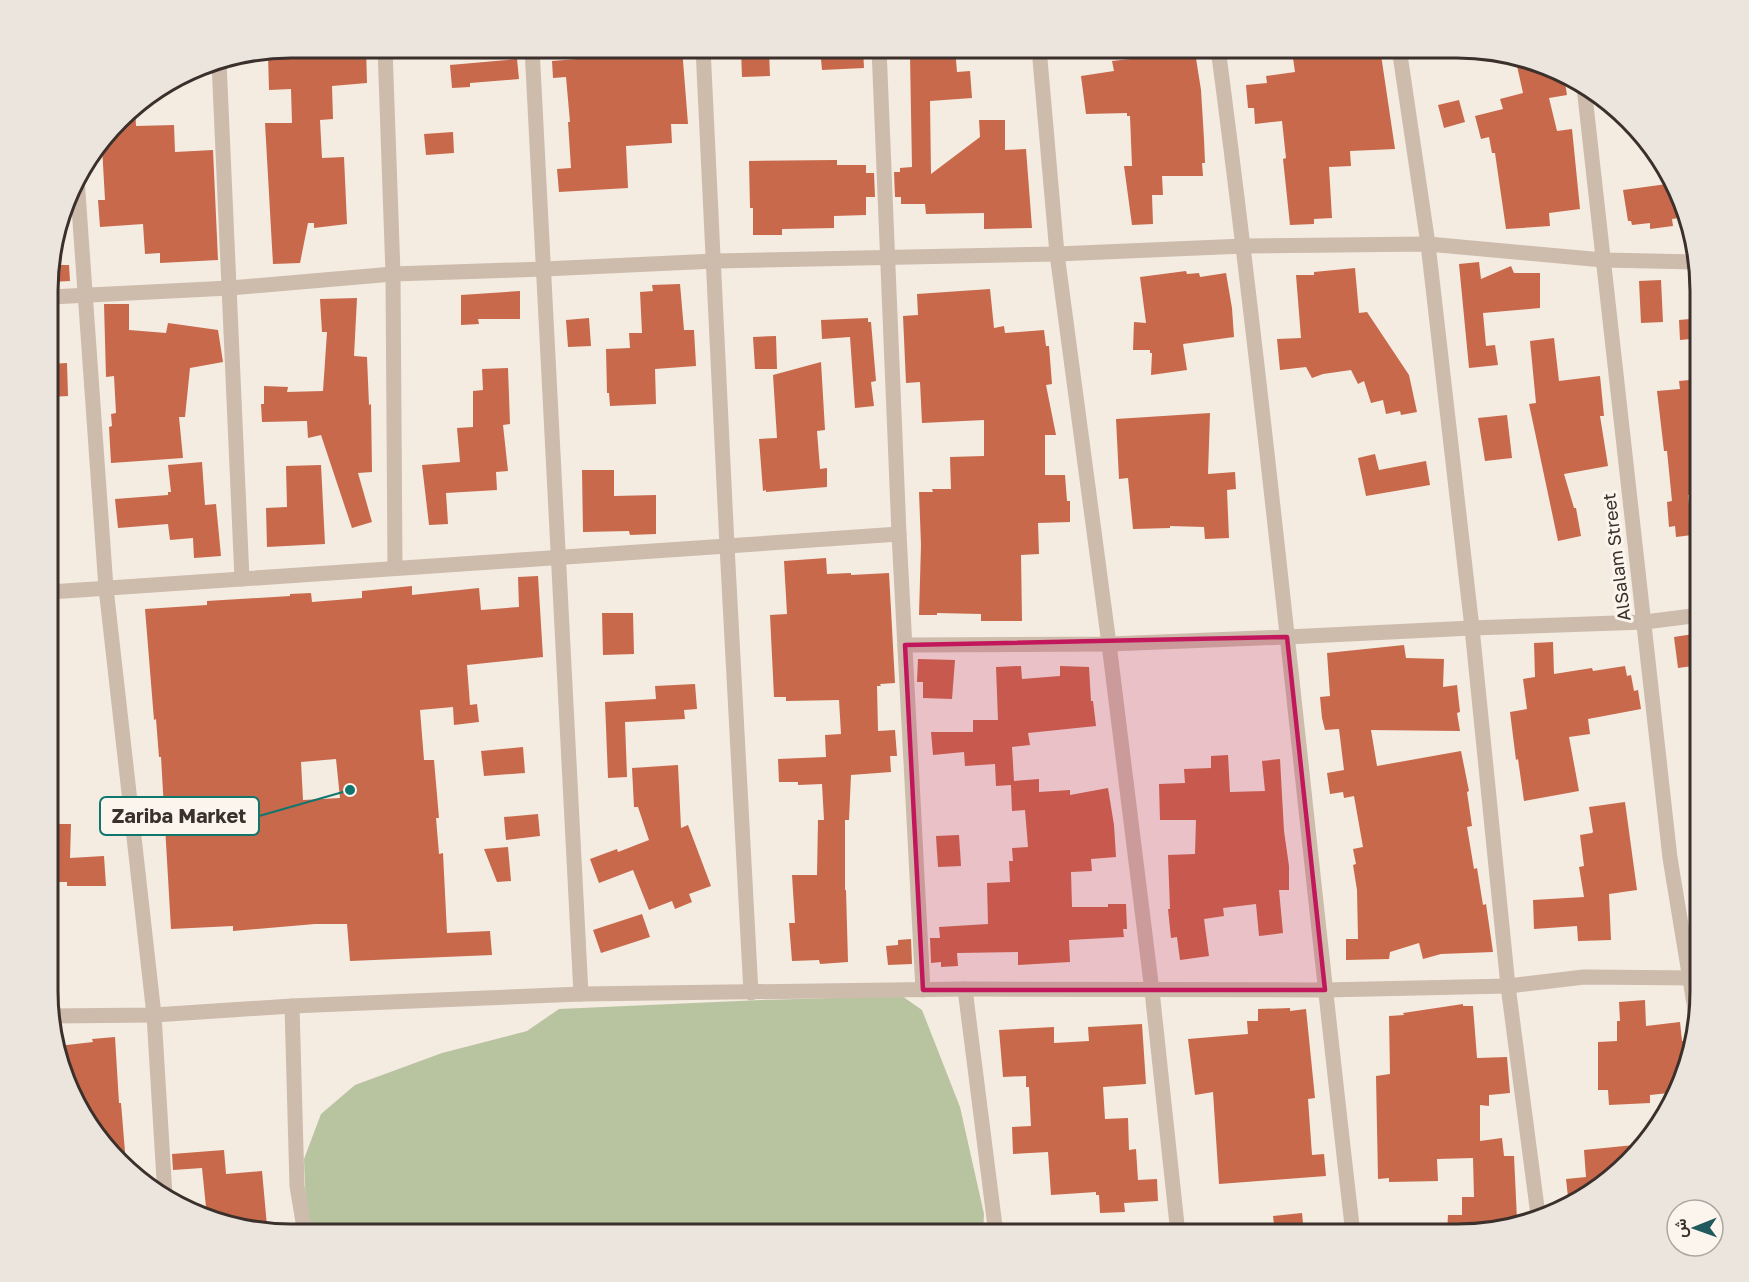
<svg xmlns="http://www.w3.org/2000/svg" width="1749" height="1282" font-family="'Golos Text',Vazirmatn,sans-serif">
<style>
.green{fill:#b8c4a0}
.building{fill:#c8694b;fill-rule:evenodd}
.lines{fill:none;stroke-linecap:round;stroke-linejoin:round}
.street{stroke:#cdbbac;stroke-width:15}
.marked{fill:#c2185b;fill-opacity:0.2;stroke:#c2185b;stroke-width:4.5;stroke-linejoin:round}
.labels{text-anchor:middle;stroke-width:6;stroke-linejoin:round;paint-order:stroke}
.street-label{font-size:18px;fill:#3b302b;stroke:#fbf5ee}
.rim{fill:none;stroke:#3b302b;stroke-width:3}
.leader{fill:none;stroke:#0f766e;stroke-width:2}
.callout-dot{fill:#0f766e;stroke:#fbf5ee;stroke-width:2}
.callout{fill:#fbf5ee;stroke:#0f766e;stroke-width:2}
.callout-label{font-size:20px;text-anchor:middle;font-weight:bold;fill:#3b302b}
</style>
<rect width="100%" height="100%" fill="#f4ebe1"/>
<path class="green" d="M902,996L922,1010L960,1107L984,1214L983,1234H310L306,1209L304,1159L321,1114L355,1085L442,1053L527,1031L559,1009L761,1000Z"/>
<g class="building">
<path d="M292,48H366L367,83L332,86L333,119L320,120L322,158L344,157L347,224L314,228V223H308L300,263L273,264L265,123H292L291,89L269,90L268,55L293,54Z"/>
<path d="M669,48H682L688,124H671L672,143L626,146L628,188L559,192L557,169L571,168L568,122H570L566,77L553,78L552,61L641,54L640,51Z"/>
<path d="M820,48H863L864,68L822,70Z"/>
<path d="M928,48H955L957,72L970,71L972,98L930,101L931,174L980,137L979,120H1005V150L1026,149L1032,228L984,229V213L926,214L925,204H901V197H895L894,172H900V168L912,167L910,56L929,55Z"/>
<path d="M1312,48H1380L1395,149L1350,151L1351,166L1329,167L1332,218L1314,219V224L1290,225L1283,159L1286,158L1282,121L1255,124L1254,108H1248L1246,85L1267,83L1266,76L1295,72L1292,51Z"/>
<path d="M769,50L770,76L742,77L741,51Z"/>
<path d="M1195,52L1201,90L1204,139L1205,163H1202L1203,176H1162L1163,195H1152L1153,224L1132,225L1124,166H1132L1130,116H1127V113L1086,114L1081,76L1114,71L1112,61Z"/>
<path d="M1515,57L1536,61L1564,76L1567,95L1549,98L1557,131L1572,129L1580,209L1549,213L1550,226L1506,229L1495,153H1492L1489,137L1481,139L1475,116L1503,109L1500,99L1523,93Z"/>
<path d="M517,59L519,79L470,83V87L452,88L450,65Z"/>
<path d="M1459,100L1465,122L1444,128L1438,105Z"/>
<path d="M135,106L136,126L174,125L175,152L213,150L218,260L160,263V253L145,254L143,224L100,227L98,200H105L102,146L131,109Z"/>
<path d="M453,132L454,153L426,155L424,134Z"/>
<path d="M837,160V165H866V173H874L875,197H866V215L834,216V228L782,229V235H753V208H750L749,161Z"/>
<path d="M1667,184L1668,191L1677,189L1685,217L1672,219L1673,226L1650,229V223L1632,225L1631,221H1628L1623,190Z"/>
<path d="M1479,262L1481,279L1511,266L1514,273H1540V308L1483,313L1486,346L1495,345L1498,365L1469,368L1459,264Z"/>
<path d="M52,265H69L70,281L52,282Z"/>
<path d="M1355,268L1359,313L1367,312L1409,375L1417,412L1401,415L1400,411L1386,414L1383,400L1371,403L1364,381L1358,384L1351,370L1323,374L1312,378L1306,367L1280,370L1277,339L1301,338L1296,275H1314V272Z"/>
<path d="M1186,271L1187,274L1199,273L1200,277L1226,273L1232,308L1234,337L1183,344L1187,370L1151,375L1152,353H1150V350H1133L1134,322L1146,323L1140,277Z"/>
<path d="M1661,280L1663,322L1641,323L1639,281Z"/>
<path d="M680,284L684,330H694L696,366L655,369L656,404L610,406L609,393H607L606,349L630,348L629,333H642L640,292L653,291L652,285Z"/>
<path d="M990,289L994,328L1004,326L1005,333L1044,330L1046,346H1049L1052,384L1046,385L1056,435H1045V475H1065L1067,501H1070V522L1038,523L1039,554L1021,555L1022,621H981V614L937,613V615H919L921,545L919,492H933L932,489H951L950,457L984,456V420L922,423L920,382L906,383L903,316L918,315L917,294Z"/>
<path d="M520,291V319H478L479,324L461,325V295Z"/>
<path d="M357,298L354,356L367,357L369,405L371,404L372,472L358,473L372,522L352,528L321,435L308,438L307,421L262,422L261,404H264V386L288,387L287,392L323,391L327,332H322L320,299Z"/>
<path d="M104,304H129V330L166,333L168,323L218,330L223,362L190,368L185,417H179L183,458L111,463L109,427L112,426L111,414L116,413L114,376L106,377Z"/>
<path d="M589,318L591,346L568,347L566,320Z"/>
<path d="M868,318V322H871L876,381L871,382L874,406L855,408L850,337L822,339L821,320Z"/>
<path d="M1700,318V338L1680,340L1679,320Z"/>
<path d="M776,336L777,369H755L753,337Z"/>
<path d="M1554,338L1559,381L1600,376L1604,416H1600L1608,466L1564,474L1574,508H1576L1581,536L1558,541L1529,404L1536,403L1530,341Z"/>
<path d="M821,362L825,430L817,431L820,469L827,468V487L766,492V490L763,491L759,439L777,438L773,375Z"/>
<path d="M67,363L68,396L50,397V364Z"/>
<path d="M508,368L510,424L503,425L508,471L496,472L497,490L446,493L448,524L429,525L422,465L460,462L457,428L473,427V391L483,390L482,369Z"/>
<path d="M1700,379V494L1688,495L1692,535L1676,537L1675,526L1669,527L1667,502L1672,501L1667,451H1664L1657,391L1680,389L1679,381Z"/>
<path d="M1210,413L1208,474L1235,472L1236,489L1227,490L1229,538L1205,539L1204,527L1170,526V528L1133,529L1128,478L1119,479L1116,419Z"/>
<path d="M1507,415L1512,458L1485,461L1478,418Z"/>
<path d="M1375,454L1379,470L1426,461L1430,485L1366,496L1358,458Z"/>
<path d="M202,462L205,505L216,504L221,556L194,558L193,538L170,540L168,524L118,528L115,499L168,495V492H171L168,465Z"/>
<path d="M321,465L325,544L267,547L266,508L287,507L286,466Z"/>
<path d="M582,470H614V496L656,495V534L630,535L629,531L583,532Z"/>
<path d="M826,558L827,574L851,573V575L889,573L895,683L880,684L881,686H877L878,731L895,730L897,756H890L891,772L851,775L849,820H845V890H846L848,962L820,964L819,960L792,961L789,923H795L792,875H817L818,820H824L822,784L798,785V782H779L778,759L826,757L825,735L841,734L839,700L786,701V697H774L770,615L787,614L784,561Z"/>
<path d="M538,576L543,657L467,665L470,705L477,704L479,722L454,725L453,707L420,710L424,760H434L439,818H436L439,854L443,853L447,933L490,931L492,955L350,961L347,924H315L233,931V926L171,929L161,757H159L156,719L154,720L145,609L207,605V601L290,596V594L311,593L312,602L362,598V591L412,586V595L479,588L481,610L519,607L518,577ZM336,759L340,798L303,800L301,762Z"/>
<path d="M602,613H633L634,654L603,655Z"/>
<path d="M1700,633V665L1678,668L1674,637Z"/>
<path d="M1553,642L1554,674L1592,668L1593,671L1625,666L1627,676L1631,675L1634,691L1638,690L1641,709L1588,719L1590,734L1569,737L1579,791L1524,801L1518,759L1516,760L1510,712L1527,709L1523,679L1535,677L1534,643Z"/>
<path d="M1404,645L1406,658L1444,659L1443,687L1457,685L1460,712L1457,713L1460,731L1371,730L1377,766L1461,751L1469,791L1467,792L1472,826L1467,827L1474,869L1477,868L1483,905L1486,904L1493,952L1441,954L1423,959L1419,943L1390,952L1389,959L1346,960V939H1358L1357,890L1353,865L1356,864L1353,849L1363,847L1354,796L1344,798L1343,792L1330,794L1327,773L1344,770L1339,729L1325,730L1322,718L1320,697L1330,696L1327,653Z"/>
<path d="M918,659L955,660L952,699L923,698V682H917Z"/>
<path d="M1021,666L1022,679L1060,676V666L1089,667L1091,701H1093L1096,726L1028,733L1030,745L1012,747L1014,781L1039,779V792L1070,790V795L1108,788L1114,825L1116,857L1091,859L1092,871L1071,872L1072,907H1108V904H1126L1127,929H1123L1124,937L1069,940L1070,962L1018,965V952L957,953L958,966L941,967V962L931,963L930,938H940L939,927L988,924L987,883L1010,882L1009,861H1013L1012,848L1028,847L1025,810L1012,811L1011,785L996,786L995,764L965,766L964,752L933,755L931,732H973V720H998L996,667Z"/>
<path d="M695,684L697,709L684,710L685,719L625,722L627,777L608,778L605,702L656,699L655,686Z"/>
<path d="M523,747L525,773L484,776L481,751Z"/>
<path d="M1228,755L1230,792L1265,791L1262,761L1280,759L1284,831L1289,866V890H1279L1283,933L1259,936L1256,904L1223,908L1224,916L1204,919L1209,956L1180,960L1177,937L1171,938L1168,909H1170L1168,855L1195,854L1196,820H1160L1159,784L1185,783L1184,769L1211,768V756Z"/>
<path d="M678,765L681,828L688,825L711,886L689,894L692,902L675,909L672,901L649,910L633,870L599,883L590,859L617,849L618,852L649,840L638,807H634L632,768Z"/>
<path d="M1625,802L1637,890L1609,894L1611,940L1578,941L1577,926L1534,929L1533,900L1584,897L1579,867L1584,866L1580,835L1592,833L1593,832L1589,807Z"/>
<path d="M538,814L540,836L506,840L504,817Z"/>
<path d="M50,824H71L70,858L104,856L106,886H67V882H50Z"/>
<path d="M959,835L961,866L938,867L936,836Z"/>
<path d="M508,847L511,881L497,882L484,849Z"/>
<path d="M642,914L650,937L601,953L593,930Z"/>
<path d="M911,939L912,964L888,965L886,946L898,945V940Z"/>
<path d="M1645,1000L1646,1026L1680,1022L1682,1041L1693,1040L1683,1083L1678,1092L1650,1095V1103L1609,1105L1608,1090H1598V1042L1617,1041V1021H1620L1619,1002Z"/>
<path d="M1463,1004V1006H1473L1477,1058L1507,1057L1510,1093L1489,1095V1106L1480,1105V1141L1502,1138L1504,1156H1514L1517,1220L1458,1234H1447L1448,1215H1462V1197H1474L1473,1158L1437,1159L1438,1181L1389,1182V1178L1378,1179L1376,1076L1390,1074L1389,1016L1404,1015L1403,1013Z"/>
<path d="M1290,1008V1011L1306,1009L1315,1098L1308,1099L1312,1155L1324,1154L1326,1176L1219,1184L1213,1092L1195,1095L1188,1039L1248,1034L1247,1021H1258V1009Z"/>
<path d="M1142,1024L1146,1084L1103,1087L1105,1119L1128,1118L1129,1150L1136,1149L1138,1180L1157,1179L1158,1201L1124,1203L1125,1212L1100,1213L1099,1195H1096V1192L1051,1195L1048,1152L1013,1154L1012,1127L1031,1126L1029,1087H1026V1076L1003,1077L999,1030L1054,1027V1043L1089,1041L1088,1027Z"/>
<path d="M115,1037L119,1103H121L126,1164L80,1112L58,1046L93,1042L92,1039Z"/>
<path d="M1644,1144L1581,1196L1569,1206L1566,1179L1586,1177L1584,1150Z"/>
<path d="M224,1150L226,1174L262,1171L267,1226L248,1227L207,1217L202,1168L173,1170L172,1154Z"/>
<path d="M1302,1213L1304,1234H1275L1273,1216Z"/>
</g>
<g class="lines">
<g class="street">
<path d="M385,48L393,274L395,568"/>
<path d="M532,48L581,994"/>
<path d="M879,48L899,534L923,990"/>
<path d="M1039,48L1057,254L1109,644L1152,991L1178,1234"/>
<path d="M1218,48C1270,443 1307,839 1353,1234"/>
<path d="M1399,48L1428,244L1472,628L1508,986L1538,1215"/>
<path d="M219,62L242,579"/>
<path d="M1584,87L1670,858L1697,1022"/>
<path d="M77,179L106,588L154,1015L165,1196"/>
<path d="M50,297L230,288L393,274L544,269L715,261L1057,254L1244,246L1428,244L1603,260L1697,262"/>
<path d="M50,592L727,546L703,48"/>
<path d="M905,645L1109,644L1287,637L1472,628L1645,622L1700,615"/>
<path d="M965,989L996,1234"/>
<path d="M751,993L727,546L899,534"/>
<path d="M292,1006L297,1186L305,1234"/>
<path d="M50,1016L154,1015L292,1006L581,994L965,989L1325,990L1508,986L1584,977L1700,978"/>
</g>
</g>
<path class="marked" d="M1287,637L1325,990H923L905,645Z"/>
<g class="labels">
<g class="street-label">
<text transform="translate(1617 557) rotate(-97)" y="6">AlSalam Street</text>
</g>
</g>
<path d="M0 0H1749V1282H0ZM291 58H1457A233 233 0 0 1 1690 291V991A233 233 0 0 1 1457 1224H291A233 233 0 0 1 58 991V291A233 233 0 0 1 291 58Z" fill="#ece5de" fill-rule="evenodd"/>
<path class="rim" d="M291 58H1457A233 233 0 0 1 1690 291V991A233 233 0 0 1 1457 1224H291A233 233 0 0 1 58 991V291A233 233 0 0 1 291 58Z"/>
<path class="leader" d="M350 790L259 816"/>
<circle class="callout-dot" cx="350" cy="790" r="6"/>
<rect class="callout" x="100" y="797" width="159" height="38" rx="6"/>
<g class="callout-label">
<text x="179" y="823">Zariba Market</text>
</g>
<g transform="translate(1695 1228) rotate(269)"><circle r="28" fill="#fbf5ee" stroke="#aea6a0" stroke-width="1.5"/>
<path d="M0-4.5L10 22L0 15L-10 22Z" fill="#1f5a5e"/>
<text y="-9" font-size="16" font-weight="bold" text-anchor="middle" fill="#3b302b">ش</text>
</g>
</svg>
